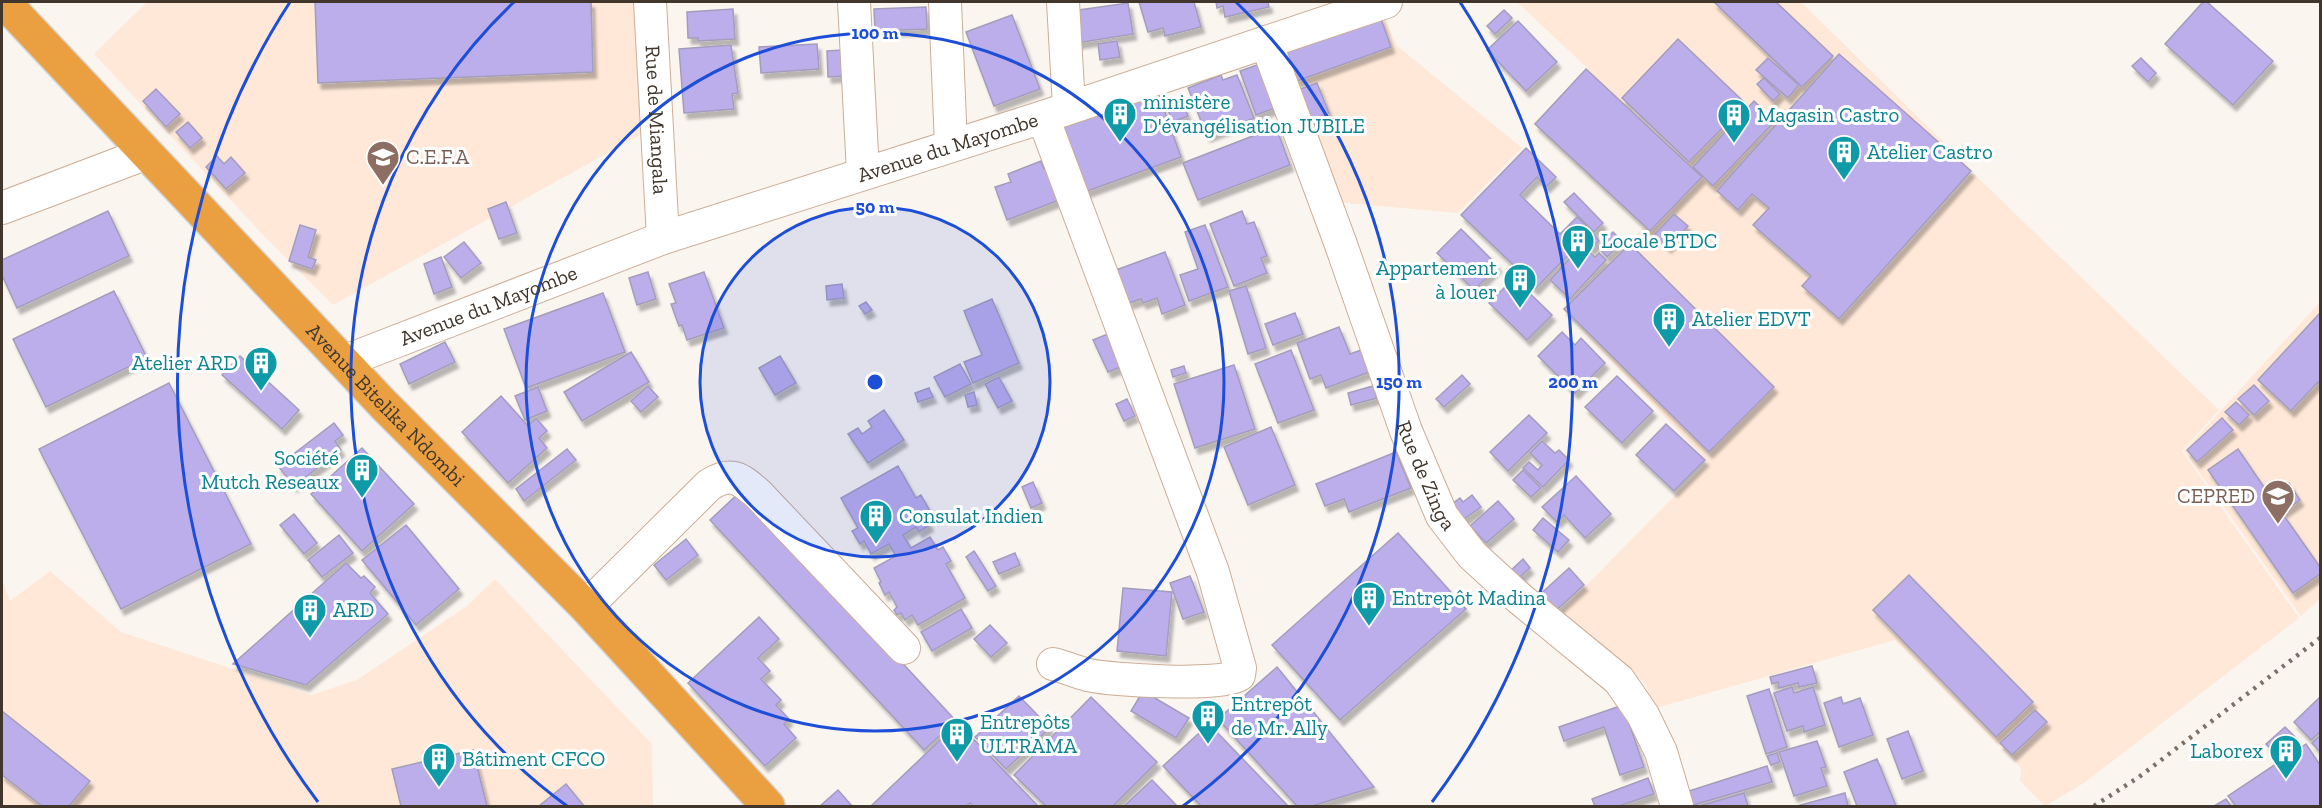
<svg xmlns="http://www.w3.org/2000/svg" width="2322" height="808" font-family="'Zilla Slab',serif">
<style>
.built{fill:#ffe8d7}
.building{fill:#bcaeea;stroke:#a39dbd;stroke-width:1.5;filter:url(#shadow)}
.lines{fill:none;stroke-linecap:round;stroke-linejoin:round}
.minor-casing{stroke:#cbae97;stroke-width:34}
.highway-casing{stroke:#d5d3d1;stroke-width:36}
.minor{stroke:#fff;stroke-width:32}
.highway{stroke:#eaa041;stroke-width:33}
.rail{stroke:#7b7169;stroke-width:4.5;stroke-dasharray:3 6;stroke-linecap:butt}
.ring{fill:none;stroke:#1d4ed8;stroke-width:3}
.labels{text-anchor:middle;stroke-width:6;stroke-linejoin:round;paint-order:stroke}
.culture-label{font-size:21px;fill:#0d838f;stroke:#fff;text-anchor:start}
.street-label{font-size:21px;fill:#41362c;stroke:#fff}
.education-label{font-size:21px;fill:#785e54;stroke:#fff;text-anchor:start}
.centre{fill:#1d4ed8;stroke:#fff;stroke-width:3}
.ring-label{font-size:18px;text-anchor:middle;font-weight:bold;fill:#1d4ed8;stroke:#fff;stroke-width:6;stroke-linejoin:round;paint-order:stroke}
</style>
<defs>
<filter id="shadow"><feDropShadow dx="3.5" dy="6" stdDeviation="1.5" flood-color="#0004"/></filter>
</defs>
<rect width="100%" height="100%" fill="#fbf5f0"/>
<g class="built">
<path d="M147,2H635L642,134L333,305L266,238L94,54Z"/>
<path d="M1517,2H1801L1973,171L1838,322L1973,173L2219,410L2182,451L2299,618L2084,783L2045,806L2020,781L2021,768L1895,640L1653,709L1645,683L1557,615L1708,462L1562,309L1644,227L1533,124L1587,68Z"/>
<path d="M1383,12L1396,45L1522,148L1458,213L1336,202L1276,51Z"/>
<path d="M2320,302V599L2301,616L2184,451Z"/>
<path d="M50,571L121,632L311,695L357,680L467,606L495,579L652,744L653,806H2V579L10,601Z"/>
</g>
<g class="building">
<path d="M315,2H591L593,72L318,83Z"/>
<path d="M1139,2H1194L1201,27L1165,36L1163,28L1148,32Z"/>
<path d="M1216,2H1268L1269,7L1225,17L1223,6L1217,8Z"/>
<path d="M1714,2H1776L1833,56L1802,87Z"/>
<path d="M2203,2H2207L2273,61L2233,105L2165,44Z"/>
<path d="M1128,3L1133,34L1077,43L1072,11Z"/>
<path d="M926,7L927,29L875,31L874,9Z"/>
<path d="M733,9L735,39L698,41V38H688L687,12Z"/>
<path d="M1504,10L1512,18L1495,34L1487,26Z"/>
<path d="M1012,15L1040,89L994,106L966,32Z"/>
<path d="M1380,16L1391,47L1297,81L1286,49Z"/>
<path d="M1518,21L1557,62L1526,91L1487,50Z"/>
<path d="M1678,39L1746,104L1689,162L1622,98Z"/>
<path d="M1117,41L1120,57L1100,60L1098,44Z"/>
<path d="M817,44L819,69L761,73L759,47Z"/>
<path d="M731,45L738,93L732,94L734,109L684,113L679,49Z"/>
<path d="M842,50L843,76L828,77L827,51Z"/>
<path d="M1839,54L1971,171L1839,319L1802,286L1811,276L1753,225L1769,208L1752,194L1738,210L1717,191Z"/>
<path d="M1768,58L1799,85L1788,98L1756,70Z"/>
<path d="M2141,58L2156,73L2148,82L2132,66Z"/>
<path d="M1260,64L1275,108L1256,115L1240,71Z"/>
<path d="M1586,69L1702,177L1650,231L1535,124Z"/>
<path d="M1221,75L1223,80L1237,75L1254,118L1207,136L1188,88Z"/>
<path d="M1764,78L1780,94L1773,101L1757,84Z"/>
<path d="M1317,83L1329,113L1307,122L1295,91Z"/>
<path d="M156,89L180,114L166,127L143,101Z"/>
<path d="M1158,93L1181,157L1082,193L1059,129Z"/>
<path d="M1182,101L1188,116L1173,122L1167,108Z"/>
<path d="M1754,101L1775,121L1713,186L1693,167Z"/>
<path d="M188,122L202,138L190,148L176,132Z"/>
<path d="M1276,127L1290,165L1198,200L1183,163Z"/>
<path d="M1526,148L1556,177L1546,187L1537,177L1520,195L1560,234L1577,217L1592,231L1535,289L1524,278L1526,277L1461,215Z"/>
<path d="M217,156L224,164L231,157L245,173L226,189L206,167Z"/>
<path d="M1041,161L1044,169L1050,167L1062,199L1007,220L995,187L1011,182L1008,174Z"/>
<path d="M1574,193L1603,223L1594,232L1564,202Z"/>
<path d="M506,202L517,233L499,239L488,209Z"/>
<path d="M108,211L129,256L17,308L2,275V260Z"/>
<path d="M1242,211L1247,224L1254,222L1267,256L1261,258L1267,273L1234,286L1210,224Z"/>
<path d="M1674,214L1688,226L1668,247L1655,234Z"/>
<path d="M300,225L316,230L308,257L316,260L312,269L289,261Z"/>
<path d="M1205,225L1228,287L1189,301L1180,275L1198,269L1185,232Z"/>
<path d="M1461,229L1498,266L1474,290L1437,253Z"/>
<path d="M1613,232L1622,241L1607,257L1598,247Z"/>
<path d="M1594,234L1599,241L1591,249L1585,243Z"/>
<path d="M464,242L481,263L461,278L444,257Z"/>
<path d="M1630,244L1774,387L1709,452L1564,309Z"/>
<path d="M1582,245L1595,257L1599,253L1606,260L1570,299L1550,280Z"/>
<path d="M1165,252L1185,305L1162,314L1157,298L1143,303L1141,299L1129,303L1116,270Z"/>
<path d="M441,257L452,287L434,294L424,264Z"/>
<path d="M648,272L656,299L637,305L629,278Z"/>
<path d="M704,272L724,328L687,340L682,325L679,326L671,304L676,303L669,284Z"/>
<path d="M1514,278L1552,315L1527,340L1489,303Z"/>
<path d="M842,284L844,298L827,300L826,286Z"/>
<path d="M1246,286L1266,348L1248,354L1229,291Z"/>
<path d="M114,291L147,358L46,407L13,339Z"/>
<path d="M603,293L625,352L526,388L504,329Z"/>
<path d="M992,299L1019,363L973,383L964,362L982,355L964,311Z"/>
<path d="M866,302L872,310L865,314L859,306Z"/>
<path d="M1295,313L1303,334L1273,345L1265,324Z"/>
<path d="M2320,313V385L2318,382L2291,411L2258,380Z"/>
<path d="M1339,327L1350,354L1364,349L1372,371L1326,388L1321,375L1310,379L1297,343Z"/>
<path d="M1562,332L1575,345L1581,338L1605,363L1575,393L1538,356Z"/>
<path d="M1108,334L1123,366L1108,372L1093,340Z"/>
<path d="M445,342L455,362L409,384L400,364Z"/>
<path d="M1291,350L1314,410L1278,423L1255,364Z"/>
<path d="M631,352L649,382L582,421L564,392Z"/>
<path d="M240,356L299,410L282,429L222,375Z"/>
<path d="M780,356L796,383L775,395L759,368Z"/>
<path d="M960,364L971,384L945,397L934,377Z"/>
<path d="M1234,365L1255,429L1195,448L1174,384Z"/>
<path d="M1184,366L1186,373L1173,377L1171,370Z"/>
<path d="M1462,375L1470,384L1444,407L1436,399Z"/>
<path d="M1617,376L1653,411L1622,443L1585,407Z"/>
<path d="M999,377L1012,401L998,408L985,384Z"/>
<path d="M169,383L251,544L121,609L39,449Z"/>
<path d="M2254,385L2269,401L2254,415L2238,399Z"/>
<path d="M648,386L658,397L641,412L631,401Z"/>
<path d="M1373,386L1377,398L1351,405L1348,393Z"/>
<path d="M538,387L547,411L525,420L515,396Z"/>
<path d="M929,388L933,397L918,402L915,393Z"/>
<path d="M974,392L977,405L968,407L965,395Z"/>
<path d="M501,396L528,426L536,418L547,431L539,438L547,448L508,483L462,432Z"/>
<path d="M1127,399L1135,416L1124,421L1116,404Z"/>
<path d="M2236,402L2249,415L2239,425L2225,412Z"/>
<path d="M884,410L904,440L868,463L848,434L858,428L862,434L872,427L868,421Z"/>
<path d="M1529,415L1547,433L1508,471L1490,452Z"/>
<path d="M2222,418L2233,430L2197,462L2187,450Z"/>
<path d="M334,423L343,435L335,441L341,450L294,486L278,466Z"/>
<path d="M1666,424L1705,460L1674,491L1636,455Z"/>
<path d="M1271,427L1295,485L1248,505L1224,447Z"/>
<path d="M1542,441L1555,453L1559,450L1569,460L1543,487L1523,468L1529,462L1538,470L1542,465L1530,453Z"/>
<path d="M362,448L414,504L362,551L311,494Z"/>
<path d="M567,449L576,460L524,501L516,489Z"/>
<path d="M2238,449L2270,496L2289,483L2300,500L2282,513L2320,567V574L2293,593L2208,470Z"/>
<path d="M1396,452L1411,488L1349,512L1344,499L1325,506L1316,484Z"/>
<path d="M898,466L916,498L921,495L931,513L925,517L930,525L919,532L916,527L903,535L911,548L930,537L938,550L943,547L951,561L946,564L965,598L918,625L912,615L905,620L901,613L897,615L894,610L897,607L889,592L885,595L879,583L881,582L874,568L896,556L889,544L871,554L864,541L860,544L852,531L858,528L841,498Z"/>
<path d="M1523,470L1541,488L1531,497L1513,480Z"/>
<path d="M1576,476L1611,514L1585,538L1564,515L1557,522L1542,507Z"/>
<path d="M1033,482L1042,503L1031,508L1022,487Z"/>
<path d="M742,490L956,721L924,750L710,520Z"/>
<path d="M1472,495L1481,507L1464,519L1452,504L1460,498L1463,502Z"/>
<path d="M1498,501L1514,519L1486,543L1470,526Z"/>
<path d="M294,514L317,543L304,554L280,525Z"/>
<path d="M1543,518L1569,540L1558,552L1533,530Z"/>
<path d="M406,525L459,589L416,625L362,560Z"/>
<path d="M1398,533L1466,609L1340,720L1272,645Z"/>
<path d="M339,535L353,553L322,577L308,560Z"/>
<path d="M686,539L698,555L666,580L654,565Z"/>
<path d="M974,551L996,586L988,591L966,557Z"/>
<path d="M1015,553L1020,565L999,574L993,562Z"/>
<path d="M1523,559L1530,568L1521,576L1525,580L1520,585L1508,573Z"/>
<path d="M346,563L361,578L364,576L375,587L370,593L388,614L306,685L233,664Z"/>
<path d="M1569,568L1584,585L1551,615L1536,598Z"/>
<path d="M1909,575L2033,702L1996,737L1873,610Z"/>
<path d="M1190,576L1204,612L1183,619L1170,583Z"/>
<path d="M1123,588L1172,592L1166,656L1117,651Z"/>
<path d="M961,609L972,628L932,651L921,632Z"/>
<path d="M759,617L779,639L758,658L770,671L761,679L781,700L776,705L789,719L784,724L796,738L765,766L688,683Z"/>
<path d="M990,625L1007,643L991,657L974,639Z"/>
<path d="M1812,666L1817,683L1799,687L1798,683L1779,688L1778,682L1772,684L1770,677Z"/>
<path d="M1277,667L1374,787L1312,806H1297L1218,719Z"/>
<path d="M1792,687L1794,693L1813,687L1825,725L1804,732L1803,726L1787,731L1774,693Z"/>
<path d="M1769,689L1787,747L1766,754L1747,696Z"/>
<path d="M1143,691L1189,718L1176,738L1131,711Z"/>
<path d="M1019,696L1050,728L1006,769L975,737Z"/>
<path d="M1091,697L1157,762L1113,806H1046L1014,775Z"/>
<path d="M1841,697L1843,704L1860,698L1873,735L1839,747L1824,703Z"/>
<path d="M2320,697V732L2311,740L2294,722Z"/>
<path d="M1623,705L1644,767L1620,775L1604,727L1564,741L1559,727Z"/>
<path d="M2035,710L2047,722L2012,755L2000,743Z"/>
<path d="M2,711L90,781L69,806H42L2,775Z"/>
<path d="M958,723L1038,806H973L970,803L966,806H871Z"/>
<path d="M1209,724L1288,806H1201L1163,766Z"/>
<path d="M2285,727L2295,737L2276,755L2266,744Z"/>
<path d="M1908,731L1923,771L1902,779L1887,739Z"/>
<path d="M2320,736V752L2312,743Z"/>
<path d="M1817,741L1826,767L1821,768L1827,786L1794,796L1779,752Z"/>
<path d="M2306,744L2320,765V806H2236L2228,796Z"/>
<path d="M473,750L487,806H401L392,769Z"/>
<path d="M1777,753L1780,762L1771,765L1767,756Z"/>
<path d="M1877,759L1896,806H1857L1844,772Z"/>
<path d="M1767,766L1772,782L1690,806L1686,792Z"/>
<path d="M1648,778L1654,794L1619,806H1595L1592,799Z"/>
<path d="M1152,780L1177,806H1124Z"/>
<path d="M566,784L584,806H539Z"/>
<path d="M838,790L852,806H820Z"/>
<path d="M1744,793L1748,806H1699Z"/>
<path d="M1845,793L1848,806H1797Z"/>
<path d="M2226,799L2231,806H2214Z"/>
</g>
<g class="lines">
<g class="minor-casing">
<g id="minor">
<path id="s1" d="M650,2L663,238"/>
<path d="M854,2L863,173"/>
<path d="M945,2L951,145"/>
<path d="M1063,2L1069,107"/>
<path id="s2" d="M1266,42L1340,242L1406,431L1442,516L1472,555L1519,598L1619,680L1643,715L1661,752L1677,806"/>
<path d="M1043,117L1213,572L1240,668L1239,675C1222,687 1112,680 1088,675C1077,672 1065,667 1053,664"/>
<path d="M2,208L147,153"/>
<path id="s3" d="M343,362L663,238L1043,117L1386,2"/>
<path d="M586,607L709,485C731,471 740,478 758,494L904,648"/>
</g>
</g>
<g class="highway-casing">
<g id="highway">
<path id="s4" d="M4,2L384,405L586,607L768,806"/>
</g>
</g>
<use href="#minor" class="minor"/>
<use href="#highway" class="highway"/>
<path class="rail" d="M2094,806L2139,777L2320,638"/>
</g>
<circle cx="875" cy="382" r="175" fill="#1d4ed8" fill-opacity=".12"/>
<g class="ring">
<circle cx="875" cy="382" r="175"/>
<circle cx="875" cy="382" r="349"/>
<path d="M567 806A524 524 0 0 1 514 2M1236 2A524 524 0 0 1 1183 806"/>
<path d="M318 802A698 698 0 0 1 290 2M1460 2A698 698 0 0 1 1432 802"/>
</g>
<defs>
<g id="building-pin" transform="scale(1.725)"><path d="M0 17L-7.5 6A9.5 9.5 0 1 1 7.5 6Z" fill="#0f9aa8" stroke="#fff"/><path d="M-4-6H4V6H1V3H-1V6H-4ZM-2.5-4.3h1.7v1.8h-1.7ZM.8-4.3h1.7v1.8H.8ZM-2.5-1h1.7V.8h-1.7ZM.8-1h1.7V.8H.8Z" fill="#fff"/></g>
<g id="school-pin" transform="scale(1.725)"><path d="M0 17L-7.5 6A9.5 9.5 0 1 1 7.5 6Z" fill="#8d6e63" stroke="#fff"/><path d="M0-5L7-2L0 1L-7-2ZM-4 1L0 2.5L4 1V4Q0 6-4 4Z" fill="#fff"/></g>
<g id="university-pin" transform="scale(1.725)"><path d="M0 17L-7.5 6A9.5 9.5 0 1 1 7.5 6Z" fill="#8d6e63" stroke="#fff"/><path d="M0-5L7-2L0 1L-7-2ZM-4 1L0 2.5L4 1V4Q0 6-4 4Z" fill="#fff"/></g>
</defs>
<g fill-rule="evenodd">
<use href="#building-pin" x="1120" y="114"/>
<use href="#building-pin" x="1734" y="115"/>
<use href="#building-pin" x="1844" y="152"/>
<use href="#school-pin" x="383" y="157"/>
<use href="#building-pin" x="1578" y="241"/>
<use href="#building-pin" x="1520" y="280"/>
<use href="#building-pin" x="1669" y="319"/>
<use href="#building-pin" x="261" y="363"/>
<use href="#building-pin" x="362" y="470"/>
<use href="#university-pin" x="2278" y="496"/>
<use href="#building-pin" x="876" y="516"/>
<use href="#building-pin" x="1369" y="598"/>
<use href="#building-pin" x="310" y="610"/>
<use href="#building-pin" x="1208" y="716"/>
<use href="#building-pin" x="957" y="734"/>
<use href="#building-pin" x="2286" y="751"/>
<use href="#building-pin" x="439" y="759"/>
</g>
<g class="labels">
<g class="culture-label">
<text x="1143" y="109">ministère<tspan x="1143" dy="24">D'évangélisation JUBILE</tspan></text>
<text x="1757" y="122">Magasin Castro</text>
<text x="1867" y="159">Atelier Castro</text>
<text x="1601" y="248">Locale BTDC</text>
<text x="1497" y="275" text-anchor="end">Appartement<tspan x="1497" dy="24">à louer</tspan></text>
<text x="1692" y="326">Atelier EDVT</text>
<text x="238" y="370" text-anchor="end">Atelier ARD</text>
<text x="339" y="465" text-anchor="end">Société<tspan x="339" dy="24">Mutch Reseaux</tspan></text>
<text x="899" y="523">Consulat Indien</text>
<text x="1392" y="605">Entrepôt Madina</text>
<text x="333" y="617">ARD</text>
<text x="1231" y="711">Entrepôt<tspan x="1231" dy="24">de Mr. Ally</tspan></text>
<text x="980" y="729">Entrepôts<tspan x="980" dy="24">ULTRAMA</tspan></text>
<text x="2263" y="758" text-anchor="end">Laborex</text>
<text x="462" y="766">Bâtiment CFCO</text>
</g>
<g class="street-label">
<text dy="7" stroke="none"><textPath href="#s1" startOffset="118">Rue de Miangala</textPath></text>
<text dy="7" stroke="none"><textPath href="#s3" startOffset="642">Avenue du Mayombe</textPath></text>
<text dy="7" stroke="none"><textPath href="#s3" startOffset="156">Avenue du Mayombe</textPath></text>
<text dy="7" stroke="none"><textPath href="#s4" startOffset="555">Avenue Bitelika Ndombi</textPath></text>
<text dy="7" stroke="none"><textPath href="#s2" startOffset="462">Rue de Zinga</textPath></text>
</g>
<g class="education-label">
<text x="406" y="164">C.E.F.A</text>
<text x="2255" y="503" text-anchor="end">CEPRED</text>
</g>
</g>
<circle cx="875" cy="382" r="9" class="centre"/>
<g class="ring-label">
<text x="875" y="39">100 m</text>
<text x="875" y="213">50 m</text>
<text x="1399" y="388">150 m</text>
<text x="1573" y="388">200 m</text>
</g>
<rect width="2322" height="808" fill="none" stroke="#41362c" stroke-width="6"/>
</svg>
